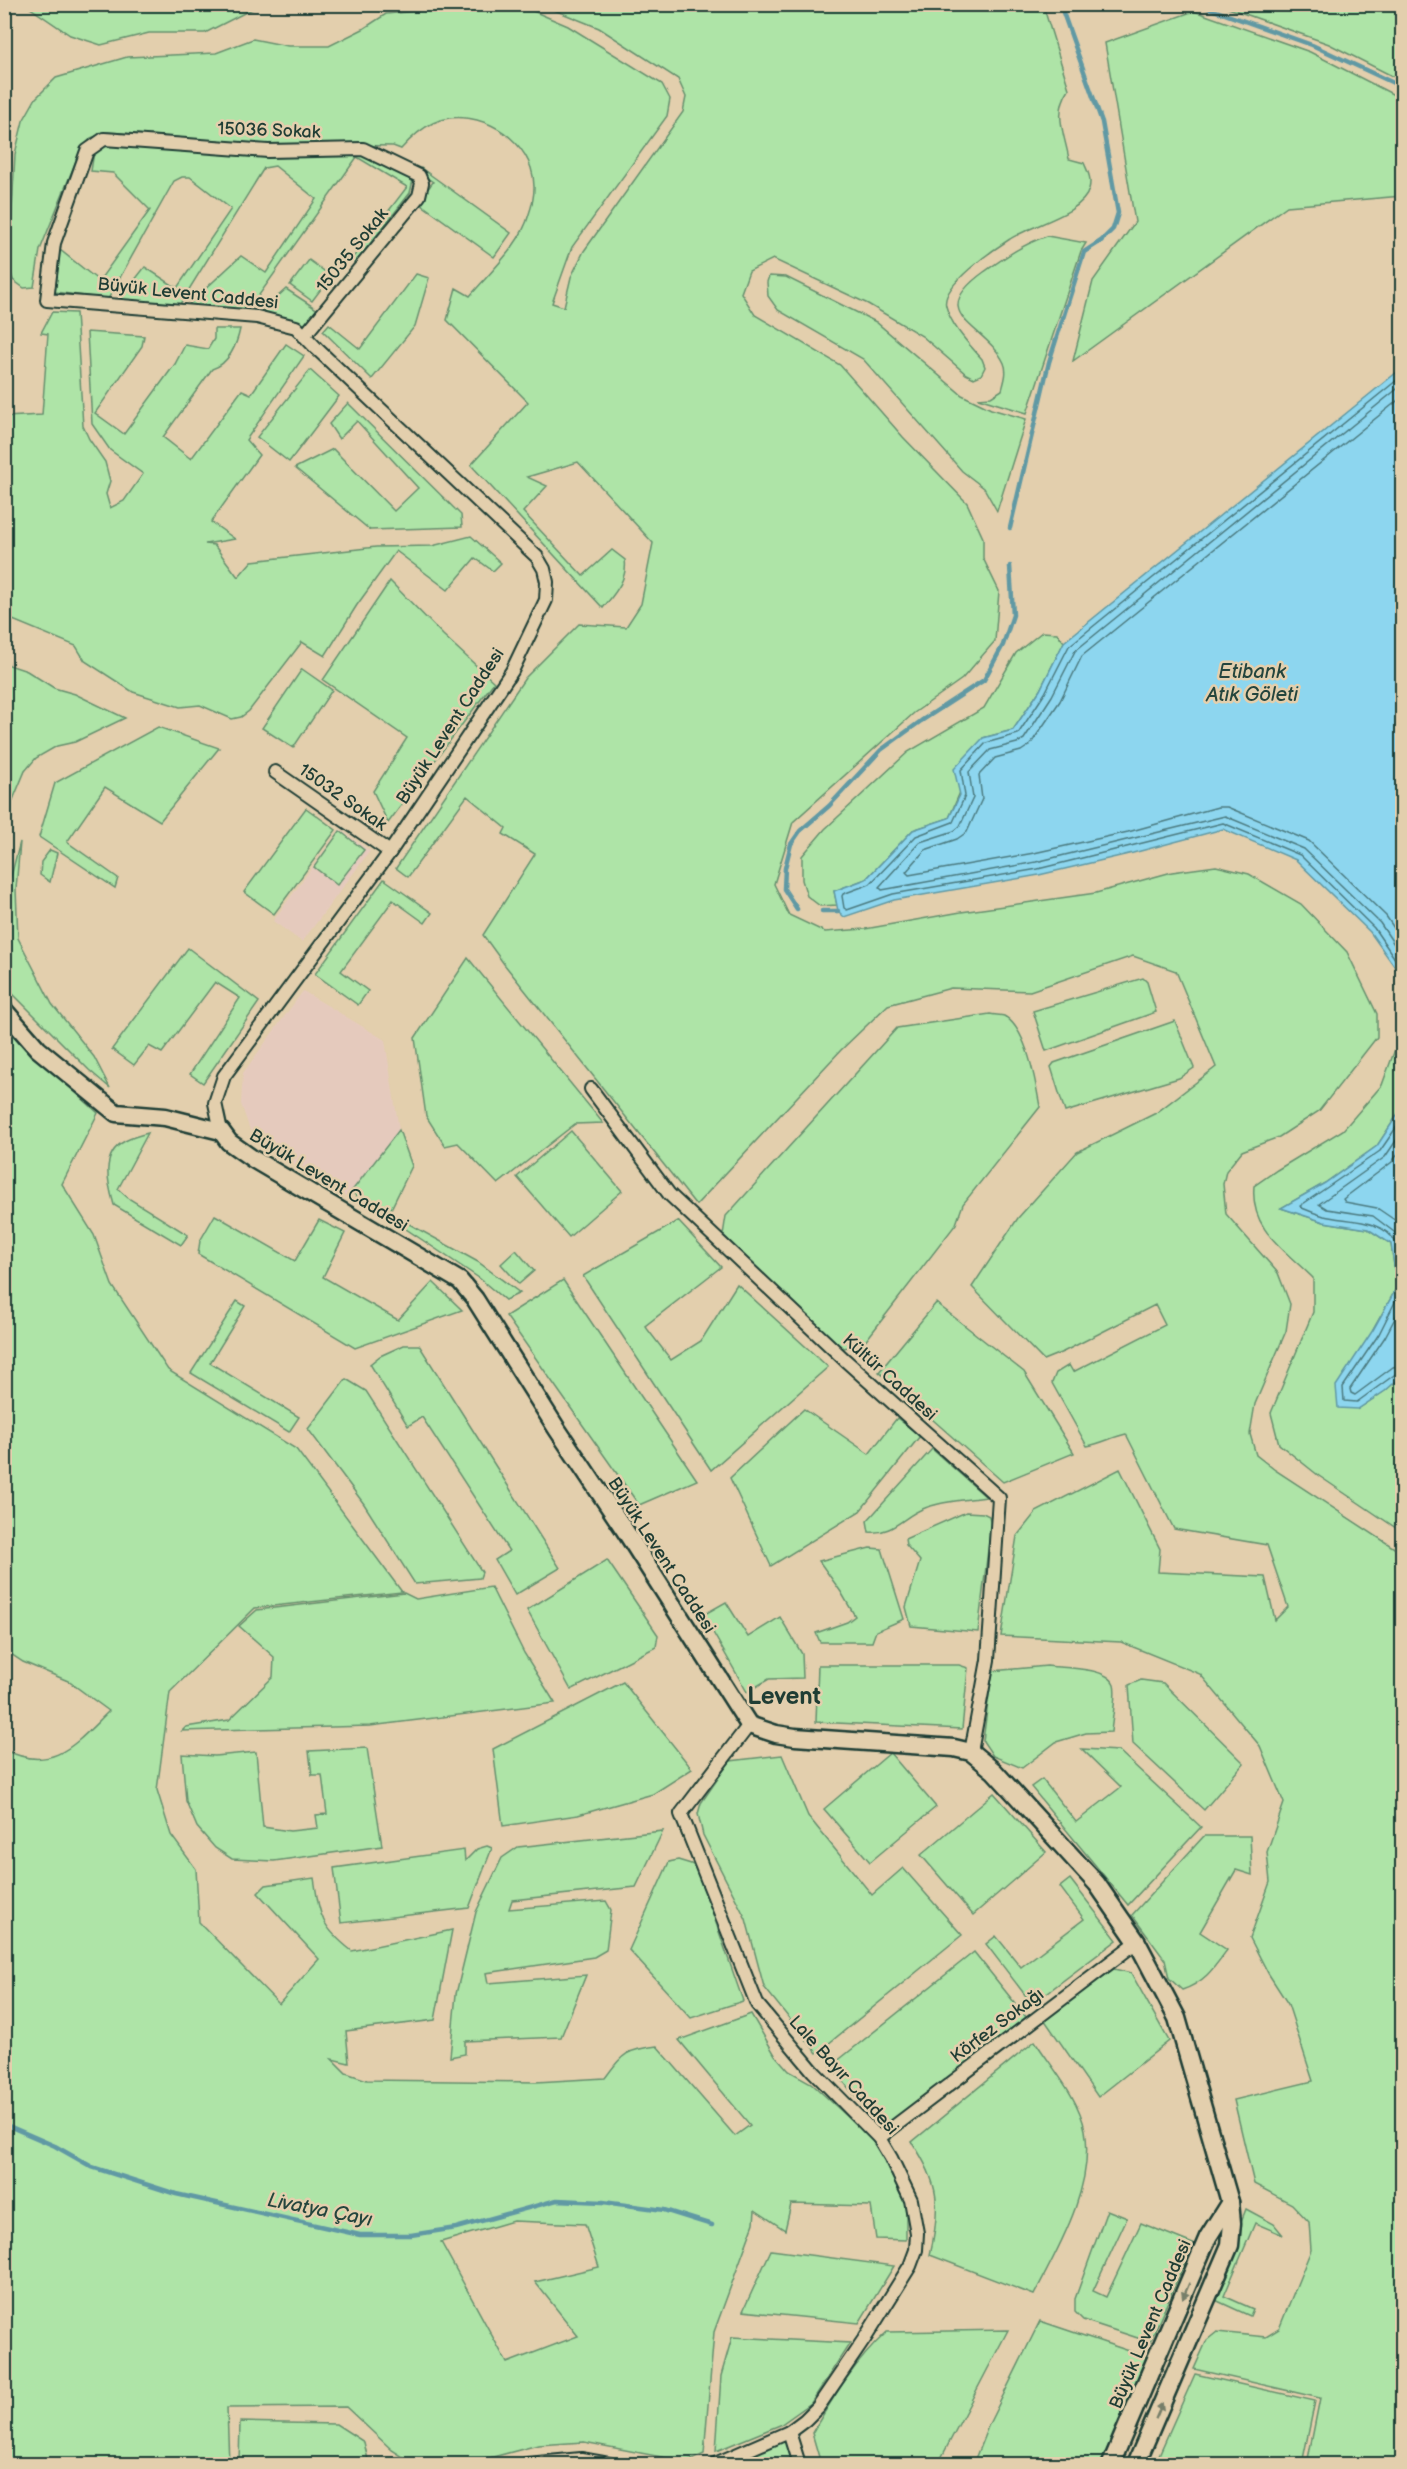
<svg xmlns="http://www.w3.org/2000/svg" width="1407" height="2469" font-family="'Balsamiq Sans',sans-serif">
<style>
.built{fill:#e5cabd}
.green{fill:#aee4a7;stroke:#66906e;stroke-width:1.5;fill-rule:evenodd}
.water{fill:#8dd6ef;stroke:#6199a4;stroke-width:1.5}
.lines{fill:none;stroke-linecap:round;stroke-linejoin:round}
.shore{stroke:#4b7a7f;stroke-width:1.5}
.stream{stroke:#6199a4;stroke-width:4.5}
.street-casing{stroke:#1f3d34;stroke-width:16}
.secondary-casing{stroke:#1f3d34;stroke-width:21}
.street{stroke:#e3cfad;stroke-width:12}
.secondary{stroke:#e3cfad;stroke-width:16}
.oneway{fill:#777f6a}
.labels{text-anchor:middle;stroke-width:5;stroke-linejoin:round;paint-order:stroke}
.street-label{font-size:18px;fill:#1f3d34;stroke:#e3cfad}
.water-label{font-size:20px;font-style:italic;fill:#24453d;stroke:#e3cfad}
.district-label{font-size:24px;font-weight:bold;fill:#1f3d34;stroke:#e3cfad}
</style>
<rect width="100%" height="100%" fill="#e3cfad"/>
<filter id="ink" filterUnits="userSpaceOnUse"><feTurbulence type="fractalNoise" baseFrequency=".0167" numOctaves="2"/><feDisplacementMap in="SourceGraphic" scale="12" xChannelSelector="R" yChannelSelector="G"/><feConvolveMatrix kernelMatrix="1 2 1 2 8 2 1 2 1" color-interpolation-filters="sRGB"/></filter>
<g filter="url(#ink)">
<g class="built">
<path d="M340,829L370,851L302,942L273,921Z"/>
<path d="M303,991L385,1040L399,1130L347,1197L267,1149L250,1130L241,1104L243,1073Z"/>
</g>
<g class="green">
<path d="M26,5V4L260,5L205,33H149L101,45L70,35Z"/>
<path d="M457,5H519L568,26L662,84L670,99L667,116L572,247L552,303L564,307L571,277L584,251L683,112L686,97L678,79L599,28L542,5H1043L1069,89C1053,113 1064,132 1069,159L1084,163C1088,172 1092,179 1089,189C1083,214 1031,225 1010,239C994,249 940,286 946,306C951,326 969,344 982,359L985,367L981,375L974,378L966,374L922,336L868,304L773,259L749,271L741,293L755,315L840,365L903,437L967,503L983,538V558L999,591L995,641L962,679L914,713L793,822L774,884L789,915L825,932L865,929L961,912L1096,893L1172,872L1216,866L1249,874L1301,904L1347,952L1377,1014V1037L1319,1111L1279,1137L1242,1151L1226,1171L1223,1184L1226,1214L1278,1273L1290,1304L1286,1331L1255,1404L1250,1434L1256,1455L1275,1470L1402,1553V1834L1400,1838L1402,1905V2317L1399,2349L1402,2464H1307L1320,2398L1194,2369L1207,2340L1217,2332L1266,2337L1279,2329L1311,2250L1309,2222L1292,2204L1254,2184L1234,2100L1313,2081L1288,2004L1268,1973L1250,1938L1270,1882L1267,1852L1284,1803L1260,1746L1200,1674L1121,1642L1001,1636L1017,1536L1036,1512L1120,1469L1160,1549L1158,1572L1265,1577L1275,1620L1288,1607L1267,1545L1174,1529L1126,1434C1112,1437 1100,1444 1087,1446L1052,1383L1056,1373L1069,1365L1073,1372L1165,1325L1155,1305L1063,1352L1043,1360L972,1287L1018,1218L1077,1152L1156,1113L1216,1067L1176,971L1133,956L1030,991L951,988L888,1005L841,1050L696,1205L504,964L483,935L535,854L503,834L506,828L467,796L408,877L396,868L525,678L579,624L626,627L641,604L653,543L578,462L527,477L547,486L523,512L583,576L612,550L625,560C628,579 615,593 603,608L471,465L528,402L447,320L456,288L470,296C490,272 521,245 529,214C534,200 536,183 531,168C519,131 470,106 433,123C420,129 410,139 401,149L393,146L264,144L108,132L91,138L80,151L40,250L34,287L24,288L13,280L9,266L15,154L23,121L36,98L56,78L127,57L216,53L253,39L288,46H329L363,29L386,14L428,10Z"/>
<path d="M1220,5H1402V81L1329,44Z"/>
<path d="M1194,11L1310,52L1402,99V196L1287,206L1073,361L1093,281L1135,222L1105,43Z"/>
<path d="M105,145L361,154L399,169L413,180L410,193L355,263L351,260L407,187L357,157L247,312L188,305L241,256L266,273L316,199L275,166L264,168L180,304L119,300L145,267L177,288L231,209L190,177H182L174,181L108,299L55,292L60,250L99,281L150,210L113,173L91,171L94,152Z"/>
<path d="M421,168L511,233L494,257L418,202L433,182L418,172Z"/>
<path d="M1047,236L1086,243L1081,251L1027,413L978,398L991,397L1002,390C1004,382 1008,372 1004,363C986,324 923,316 984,272C1004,258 1023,244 1047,236Z"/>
<path d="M309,260L331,276L312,301L290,285Z"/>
<path d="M416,274L429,278L415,326L372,379L323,331L329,324L360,349Z"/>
<path d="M769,276L786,277L876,322L962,395L991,409L1026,419L997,511L984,488L962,471L863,359L778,310L768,296L767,282Z"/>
<path d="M286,289L318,310L306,325L262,311Z"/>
<path d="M52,312L76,313L83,426L89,439L105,462L110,481L106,494L110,508L124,501L143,474L110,450L92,424L87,332L144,336L142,346L95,413L124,434L175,364L185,345L208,349L214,339V329H240C237,344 229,364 212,369L163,437L191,459L242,390L251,394L286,344L304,356L246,440L259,455L211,522L235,539L205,544L214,545L238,577L252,561L376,547L432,546L471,536L501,563L493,571L475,558L448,590L396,551L357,605L325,656L302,642L249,711L241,717L232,719L200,705L180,707L133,692L85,661L76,646L13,620L5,622V417L42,415L48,334L41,333Z"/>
<path d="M310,370L339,396L289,462L257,437Z"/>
<path d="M348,403L461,515L462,527L370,530L295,468L333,449L394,511L418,488L357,421L339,439L329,424Z"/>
<path d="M390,581L443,635L494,682L388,823L373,791L407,738L323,680Z"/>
<path d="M1042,632L1057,633L1064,642L1040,690L1013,730L983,738L949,818L913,830L866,879L834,891L837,905L820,906L807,896L802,880V856L825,829L908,752L984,708L1016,653Z"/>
<path d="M5,658L9,665L27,671L54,688L75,694L125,718L75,742L57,746L36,758L25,771L5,819Z"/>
<path d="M302,669L332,690L293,748L262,728Z"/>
<path d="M158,727L219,748L160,821L105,787L67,842L118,878L115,888L39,837L55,783Z"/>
<path d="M306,808L336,830L274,914L244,892Z"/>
<path d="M340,831L364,850L337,885L314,867Z"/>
<path d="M20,842L16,889L18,938L52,1004L94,1057L110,1088L89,1070L5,986V899Z"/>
<path d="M50,850L57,853L50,882L40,875L41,862Z"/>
<path d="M384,879L432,913L425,923L393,900L341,971L368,991L358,1005L315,974Z"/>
<path d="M188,948L259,1002L203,1083L190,1074L240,998L215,982L162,1053L149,1046L134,1065L112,1049Z"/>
<path d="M468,958L603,1123L575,1124L498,1184L458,1143L445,1146L426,1116L415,1038Z"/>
<path d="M1397,973L1402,977V1108L1377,1146L1325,1183L1281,1208L1324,1222L1368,1229L1391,1244L1397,1287L1373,1330L1358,1409L1385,1391L1402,1376V1532L1319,1476L1279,1444L1271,1413L1313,1312V1278C1284,1249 1250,1230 1254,1186L1277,1170L1343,1130L1382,1085L1401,1033Z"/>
<path d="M1143,978L1147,982L1156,1012L1046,1051L1033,1011Z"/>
<path d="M990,1014C994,1015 1001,1015 1004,1016C1027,1028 1036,1084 1040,1107L963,1204L956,1224L864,1343L840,1349L723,1235L726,1216L897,1028Z"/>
<path d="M1175,1021L1194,1068L1179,1078L1065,1112L1051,1067L1054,1063Z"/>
<path d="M5,1028L98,1113L62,1184L94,1235L112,1285L168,1370L296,1449L402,1592L255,1608L170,1692L157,1790L171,1835L196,1869L199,1922L279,2004L319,1959L258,1893L266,1885L314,1878C320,1916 320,1926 352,1951L452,1930L435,2020L346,2031L349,2063L332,2059L346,2073L367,2080L536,2082L605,2078C624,2053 625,2050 657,2046L735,2136L750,2125L679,2040L751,2014L775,2055L789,2071L811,2083L876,2143L906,2206V2240L876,2239L871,2206L791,2204L785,2230L755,2210L754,2223L714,2332L704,2454L687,2462L584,2442L538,2445L467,2464H414L392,2450L346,2407L227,2408L229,2464H5V1750C54,1774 76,1743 109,1711L68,1681L23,1662L5,1650ZM513,2221L585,2224L599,2267L535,2282L578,2336L507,2363L441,2242Z"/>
<path d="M399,1130L412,1166L389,1213L478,1262L520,1293L505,1300L479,1278L351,1192Z"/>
<path d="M571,1131L622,1191L569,1237L517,1177Z"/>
<path d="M148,1133L118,1189L128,1198L188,1235L181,1245L114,1205C108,1184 100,1154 125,1141C132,1137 140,1135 148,1133Z"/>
<path d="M215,1215L295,1261L319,1220L345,1233L323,1277L398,1320L433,1282L462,1310L355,1348L198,1254L200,1241Z"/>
<path d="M678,1221L721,1267L645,1326L671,1360L701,1341L737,1284L828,1367L711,1470L583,1276Z"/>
<path d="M516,1250L534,1271L519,1284L501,1264Z"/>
<path d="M563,1280L697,1480L639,1505L506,1316Z"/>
<path d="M237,1301L245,1306L210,1363L299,1417L289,1432L191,1373Z"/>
<path d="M936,1303L1024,1372L1074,1453L1003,1482L879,1372Z"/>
<path d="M404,1345H419L560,1568L515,1595L495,1560L509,1551L422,1417L408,1426L370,1364L380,1356Z"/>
<path d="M346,1379L366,1391L482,1572L480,1578L415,1584L364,1504L308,1429Z"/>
<path d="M804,1409L869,1454L897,1418L920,1436L860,1511L771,1566L730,1478Z"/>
<path d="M932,1449L986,1497C966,1500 943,1501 925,1508C904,1515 893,1535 869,1532L867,1521Z"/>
<path d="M966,1512L983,1513L989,1516L991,1525L978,1632L911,1626L906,1607L920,1561L906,1545L905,1539Z"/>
<path d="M870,1548L882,1549L904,1619L876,1631L872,1642H820L816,1633L847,1622L855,1616L841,1592L819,1561Z"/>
<path d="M607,1560L658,1635L656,1647L571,1690L527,1610Z"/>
<path d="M491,1587L524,1653L555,1703L370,1726L182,1731L186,1727L229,1720L273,1677L274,1657L239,1626L257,1610L404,1593L416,1599Z"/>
<path d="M726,1602L748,1637L780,1617L802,1654L803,1678L769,1679L747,1692L703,1615Z"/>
<path d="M818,1665H959L968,1668L962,1729L816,1722Z"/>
<path d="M1047,1666C1063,1668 1107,1667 1114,1684C1117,1693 1112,1721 1111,1732L1086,1733L1056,1742L1022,1768L993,1756L983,1741L992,1671Z"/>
<path d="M1141,1680L1163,1683L1244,1763L1204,1810L1133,1744L1129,1685Z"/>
<path d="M623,1682L692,1769L653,1794L578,1815L503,1826L493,1749Z"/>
<path d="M367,1748L382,1846L274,1861L232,1859L215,1848L197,1827L186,1801L182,1754L215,1756L256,1752L263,1827L290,1831L318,1828L316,1815L327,1814L322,1775H312L309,1751Z"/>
<path d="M1082,1749L1119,1751L1201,1827L1128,1905L1031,1787L1042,1779L1076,1822L1121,1787Z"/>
<path d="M890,1753L936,1807L870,1862L824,1809Z"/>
<path d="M782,1755L808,1816L872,1895L903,1868L962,1935L817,2053L764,1987L746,1919L703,1835L698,1814L701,1803L730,1761Z"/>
<path d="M994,1793L1046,1852L973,1915L921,1855Z"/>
<path d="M663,1831L636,1887L512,1900L509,1909L606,1901L611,1910L606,1950L594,1957L486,1973L488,1983L586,1975L561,2037L465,2041V2054L450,2057L456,1994L476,1912L502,1858L518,1847Z"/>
<path d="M1204,1836H1250L1252,1875L1236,1870L1200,1932L1227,1950C1214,1968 1204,1983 1182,1990L1169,1978L1165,1960L1132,1915Z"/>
<path d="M487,1846L492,1848L469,1908L341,1923L334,1868L464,1850L465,1861L477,1849Z"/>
<path d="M678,1860L691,1864L697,1868L743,2001L691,2018L629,1950L669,1862Z"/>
<path d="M1070,1879L1117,1940L1032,2004L986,1944L996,1936L1021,1967L1084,1919L1060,1887Z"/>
<path d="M974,1952L1026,2017L883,2131L831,2066Z"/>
<path d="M1114,1969L1131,1973L1169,2041L1098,2097L1044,2019Z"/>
<path d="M1035,2041C1052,2068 1079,2098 1085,2130C1095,2185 1059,2247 1034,2295L930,2255C941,2206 940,2184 912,2142Z"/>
<path d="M1246,2209L1274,2224L1283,2235L1255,2223L1224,2296L1253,2309L1250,2316L1211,2298Z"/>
<path d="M1107,2210L1127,2218L1093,2291L1106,2297L1141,2223L1193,2244L1150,2342L1083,2320L1075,2312V2299Z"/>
<path d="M771,2250L894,2266L859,2323L743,2311Z"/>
<path d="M1040,2321L1147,2357L1102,2464H973L989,2424Z"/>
<path d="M1008,2330L938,2464H821L812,2433C834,2396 855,2361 887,2332Z"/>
<path d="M732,2337L850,2343L811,2403L780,2425L716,2451L721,2376Z"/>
<path d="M1195,2374L1315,2401L1302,2464H1155Z"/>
<path d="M240,2422L336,2424L364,2442L369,2464H239Z"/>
<path d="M786,2440L792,2464H725Z"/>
</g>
<g class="water">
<path d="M1402,368V977L1370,932L1296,860L1223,829L1133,853L1039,875L894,900L844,917L838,911L834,891L866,879L913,830L949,818L960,795L954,769L983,738L1013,730L1040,690L1064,642Z"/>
<path d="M1402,1108V1376L1385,1391L1358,1409L1338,1408L1336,1386L1373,1330L1397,1287L1391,1244L1368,1229L1324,1222L1281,1208L1325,1183L1377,1146Z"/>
</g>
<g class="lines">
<g class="shore">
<path d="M1402,376L1069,646L1045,693L1018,734L986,743L961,770L965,796L953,822L916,836L870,884L843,894L842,896L844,908L847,910L893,894L1038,869L1223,823L1300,855L1374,928L1402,969"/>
<path d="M1402,385L1075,651L1052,696L1024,739L1017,743L990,750L969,772L973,798L960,826L954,831L920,842L879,887L882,890L1036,862L1225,816L1304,849L1380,923L1402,956"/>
<path d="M1402,397L1082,656L1060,701L1030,745L1021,751L995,758L979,775L982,799L967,832L957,839L925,850L906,872L909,875L1034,853L1128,832L1218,807H1227L1309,841L1386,916L1402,940"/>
<path d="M1402,1119L1380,1151L1300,1206L1302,1208C1309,1211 1317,1214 1324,1216C1348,1222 1383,1218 1397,1244L1402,1285"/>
<path d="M1402,1132L1385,1157L1319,1204L1327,1209L1373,1216L1402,1238"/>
<path d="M1402,1148L1392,1162L1343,1199L1345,1202L1377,1208L1402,1225"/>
<path d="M1402,1288L1379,1334L1343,1387L1344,1401L1357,1402L1397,1373L1402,1372"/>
<path d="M1402,1305L1385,1337L1350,1389L1351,1393L1355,1395L1393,1367L1402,1365"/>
</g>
<g class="stream">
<path d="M1204,4L1205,7L1312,45L1402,87"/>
<path d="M1010,528L1049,362L1084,252L1101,241L1113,229L1118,213L1102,122L1060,4"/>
<path d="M797,909L784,889L785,868L791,844L800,831L829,806L881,750L921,721L984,680L1003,645L1013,615L1010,566"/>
<path d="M822,911H838"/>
<path d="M4,2124L55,2146L92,2167L176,2194L360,2235H411L456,2228L557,2200L603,2202L664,2210L712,2225"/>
</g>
<g class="street-casing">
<g id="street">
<path d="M275,772L390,852"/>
<path d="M591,1089L669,1194L845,1360L999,1498L988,1660L971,1752"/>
<path d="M221,1131L215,1103L224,1076L390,852L512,671L546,600L547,582L544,569L537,557L317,349L296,327L257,317L47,300L54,243L87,151L104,139L268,151L363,149L419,176L422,183L419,196L304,336"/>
<path d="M879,2138L1137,1942"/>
<path d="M789,2432L799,2464"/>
<path d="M527,2464L581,2459L609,2464"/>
<path d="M715,2464L789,2432L805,2420L818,2407L865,2338L910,2266L916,2250L917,2233L911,2200L891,2158L879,2138L813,2071L757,2004L681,1814L749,1725"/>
</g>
</g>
<g class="secondary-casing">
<g id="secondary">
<path d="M4,1010L38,1049L116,1113L165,1117L221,1131L229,1142L253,1159L460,1281L475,1299L557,1429L624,1529L749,1725L776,1734L795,1737L954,1748L971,1752L994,1771L1097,1884L1137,1942L1177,2018L1230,2202L1232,2223L1230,2245L1136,2464"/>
<path d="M1111,2464L1208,2237L1230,2202"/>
</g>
</g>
<use href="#street" class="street"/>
<use href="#secondary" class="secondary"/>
</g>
<defs><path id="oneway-solid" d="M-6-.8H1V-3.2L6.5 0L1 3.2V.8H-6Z" transform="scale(1.5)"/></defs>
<g class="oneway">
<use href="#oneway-solid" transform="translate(1186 2291) rotate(113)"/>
<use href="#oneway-solid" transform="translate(1159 2411) rotate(-67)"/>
</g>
</g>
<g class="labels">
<g class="street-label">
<text transform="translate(269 130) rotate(2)" y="6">15036 Sokak</text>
<text transform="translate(352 250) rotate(-51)" y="6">15035 Sokak</text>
<text transform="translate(188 293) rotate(6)" y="6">Büyük Levent Caddesi</text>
<text transform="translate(450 726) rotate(-57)" y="6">Büyük Levent Caddesi</text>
<text transform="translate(343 797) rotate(35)" y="6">15032 Sokak</text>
<text transform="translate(329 1180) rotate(31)" y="6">Büyük Levent Caddesi</text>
<text transform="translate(890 1377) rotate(42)" y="6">Kültür Caddesi</text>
<text transform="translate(662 1555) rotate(57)" y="6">Büyük Levent Caddesi</text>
<text transform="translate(997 2025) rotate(-37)" y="6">Körfez Sokağı</text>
<text transform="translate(844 2075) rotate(48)" y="6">Lale Bayır Caddesi</text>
<text transform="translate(1150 2324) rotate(-67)" y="6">Büyük Levent Caddesi</text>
</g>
<g class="water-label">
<text x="1252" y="678">Etibank<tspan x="1252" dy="23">Atık Göleti</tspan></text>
<text transform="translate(320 2209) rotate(11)" y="7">Livatya Çayı</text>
</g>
<g class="district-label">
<text x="784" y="1704">Levent</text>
</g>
</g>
<rect width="1407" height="2469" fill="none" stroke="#e3cfad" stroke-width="24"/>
<rect x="12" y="12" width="1383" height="2445" fill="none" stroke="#1f3d34" stroke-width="2" filter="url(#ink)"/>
</svg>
